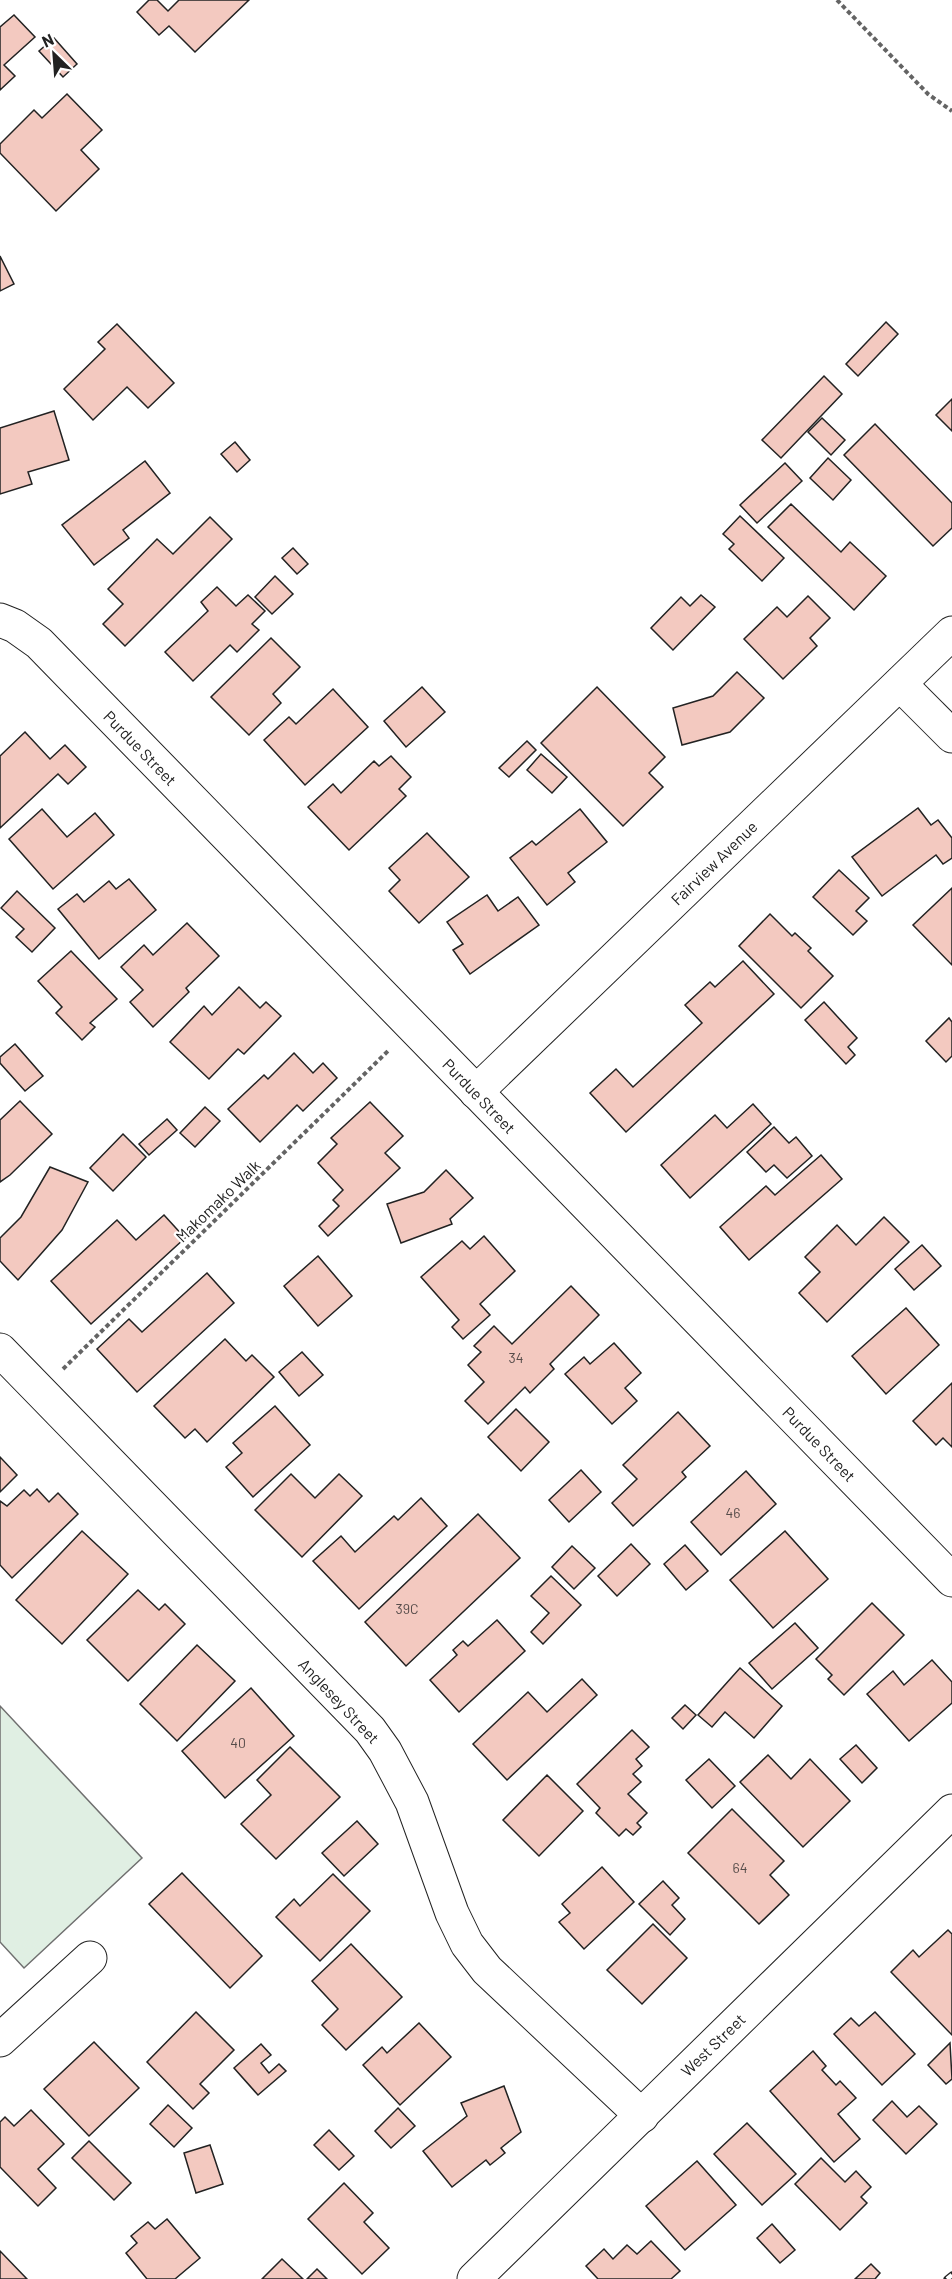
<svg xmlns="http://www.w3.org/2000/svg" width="952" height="2279" font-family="Barlow,sans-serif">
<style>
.green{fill:#e0efe3;stroke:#6f6f6f;stroke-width:1.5}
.building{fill:#f3c9c0;stroke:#222;stroke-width:1.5}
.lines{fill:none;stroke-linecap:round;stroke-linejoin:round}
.minor-casing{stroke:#222;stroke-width:35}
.path{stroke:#646464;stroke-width:4;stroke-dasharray:4.5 3;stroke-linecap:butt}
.minor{stroke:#fff;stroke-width:33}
.rail-casing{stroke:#222;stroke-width:7}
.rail{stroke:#fff;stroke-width:4.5;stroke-dasharray:14;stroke-linecap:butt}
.labels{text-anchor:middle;stroke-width:4.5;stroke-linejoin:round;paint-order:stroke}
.number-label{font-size:14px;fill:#564c4a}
.street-label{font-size:16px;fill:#222;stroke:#fff}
</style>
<rect width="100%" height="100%" fill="#fff"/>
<path class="green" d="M0,1706L142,1858L24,1968L0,1942Z"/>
<g class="building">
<path d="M149,0H157L168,11L179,0H249L195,52L169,26L159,35L137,12Z"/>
<path d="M14,15L35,37L4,65L15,76L0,90V27Z"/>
<path d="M54,38L77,64L63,77L39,51Z"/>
<path d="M67,94L102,130L81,150L99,169L56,211L0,153V144L34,110L42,118Z"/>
<path d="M0,256L14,284L0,291Z"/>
<path d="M886,322L898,334L858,376L846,364Z"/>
<path d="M117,324L174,383L148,408L127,387L93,420L64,389L105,349L98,342Z"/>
<path d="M824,376L842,394L781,458L762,440Z"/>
<path d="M952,399V431L936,415Z"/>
<path d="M54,411L69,460L28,472L32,484L0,494V428Z"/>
<path d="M822,418L845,440L831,455L808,432Z"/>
<path d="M875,424L952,503V528L933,546L844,455Z"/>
<path d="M235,442L250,460L237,472L221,454Z"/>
<path d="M828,458L851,480L833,500L810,478Z"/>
<path d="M145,461L170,493L123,530L129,538L94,565L62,525Z"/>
<path d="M785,463L802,481L757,523L740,505Z"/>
<path d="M791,504L841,552L850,542L886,576L854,610L768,527Z"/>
<path d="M740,516L784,558L762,581L729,549L734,544L723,534Z"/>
<path d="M210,517L232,539L125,646L103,624L123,604L108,589L157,539L173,554Z"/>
<path d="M293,548L308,564L297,574L282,558Z"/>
<path d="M275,576L293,594L272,614L255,597Z"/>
<path d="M217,587L236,606L248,595L265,611L252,624L259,630L237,652L230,645L193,681L165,652L208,611L201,602Z"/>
<path d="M701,595L715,607L673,650L651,628L681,597L690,606Z"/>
<path d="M808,596L830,618L810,638L817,646L783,679L744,639L777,607L787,617Z"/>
<path d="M271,638L300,667L273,694L281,703L249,735L211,697Z"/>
<path d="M737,672L764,698L730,732L682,745L673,708L713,696Z"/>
<path d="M422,687L445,712L406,747L384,721Z"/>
<path d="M597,687L665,757L649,773L663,787L623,826L541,743Z"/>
<path d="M333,689L368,727L305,785L264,740L289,717L296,724Z"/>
<path d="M25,732L50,759L65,745L86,767L68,784L58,774L0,828V756Z"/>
<path d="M527,741L536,750L509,777L499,768Z"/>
<path d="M541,754L567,777L552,793L527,770Z"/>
<path d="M391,756L411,777L399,789L406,796L349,850L308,807L333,784L341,793L374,761L379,766Z"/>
<path d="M918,808L931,825L938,820L952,838V858L943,864L936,855L882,896L852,857Z"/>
<path d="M42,809L67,837L95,813L114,835L53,889L9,839Z"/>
<path d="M580,809L607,842L568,873L575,882L547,905L510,858L532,841L536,845Z"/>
<path d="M427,833L469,877L419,923L389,891L400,880L389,868Z"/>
<path d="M839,870L869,898L856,911L867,921L853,935L813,897Z"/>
<path d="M129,879L156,910L99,959L58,909L77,894L84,902L109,881L116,889Z"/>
<path d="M952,888V965L913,925Z"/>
<path d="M17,891L55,928L32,952L16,937L24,929L1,908Z"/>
<path d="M487,895L498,911L518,897L539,925L470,974L453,950L463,944L447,922Z"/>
<path d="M770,914L792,936L795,933L811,948L808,951L833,976L801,1008L739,946Z"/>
<path d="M187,923L219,956L186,988L189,992L153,1027L130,1002L143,990L121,967L144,945L153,955Z"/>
<path d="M71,951L117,999L90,1023L95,1027L82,1040L56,1013L62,1007L38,981Z"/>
<path d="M743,961L774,994L626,1132L590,1093L616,1069L633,1087L702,1023L685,1005L710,982L715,987Z"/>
<path d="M239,987L260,1008L266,1002L281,1016L244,1054L238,1049L209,1079L170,1042L204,1006L212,1015Z"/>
<path d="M824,1002L857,1038L848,1047L855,1055L846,1064L805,1020Z"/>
<path d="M949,1018L952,1022V1056L946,1062L926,1041Z"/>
<path d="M15,1044L43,1076L25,1091L0,1063V1057Z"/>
<path d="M294,1053L313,1073L323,1063L337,1078L303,1111L297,1105L260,1142L228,1109L264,1075L268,1079Z"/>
<path d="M20,1101L52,1134L10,1175L0,1182V1120Z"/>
<path d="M370,1102L403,1136L385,1153L400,1168L328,1236L319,1226L339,1206L333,1200L343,1190L318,1163L337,1144L331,1138Z"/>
<path d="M753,1104L771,1124L690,1198L661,1165L715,1115L727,1128Z"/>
<path d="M205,1107L220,1121L195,1147L180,1133Z"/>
<path d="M167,1119L177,1130L149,1155L139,1144Z"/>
<path d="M774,1127L789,1143L796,1137L812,1156L787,1178L774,1165L766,1172L747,1152Z"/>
<path d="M123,1134L146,1157L113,1191L90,1168Z"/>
<path d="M821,1155L842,1179L749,1260L720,1227L766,1186L775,1195Z"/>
<path d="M50,1167L88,1182L62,1230L18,1280L0,1261V1238L21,1217Z"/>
<path d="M446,1170L473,1198L450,1219L452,1224L401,1243L387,1204L424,1192Z"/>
<path d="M164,1215L185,1238L91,1324L51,1281L117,1220L136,1240Z"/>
<path d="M884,1217L909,1242L827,1322L799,1293L820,1272L805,1257L837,1225L856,1245Z"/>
<path d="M484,1236L515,1271L480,1304L490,1315L463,1339L452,1327L459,1320L421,1277L462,1241L470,1249Z"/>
<path d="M922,1245L941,1266L914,1290L895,1269Z"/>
<path d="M318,1256L352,1296L318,1326L284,1286Z"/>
<path d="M207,1273L234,1303L137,1392L97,1349L129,1319L142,1332Z"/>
<path d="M571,1286L599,1315L550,1364L554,1369L530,1393L525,1387L488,1424L465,1401L484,1382L468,1365L481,1352L474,1346L494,1326L512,1344Z"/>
<path d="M906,1308L939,1345L886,1394L852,1356Z"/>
<path d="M225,1339L246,1361L252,1355L274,1377L207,1442L195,1429L185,1438L154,1406Z"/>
<path d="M614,1343L641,1373L625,1388L637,1401L612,1424L565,1374L584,1357L590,1364Z"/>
<path d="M302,1352L323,1375L299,1396L279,1372Z"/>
<path d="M952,1383V1447L943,1438L936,1445L913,1421Z"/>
<path d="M275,1406L310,1445L253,1497L226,1467L242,1453L233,1443Z"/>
<path d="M516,1409L549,1442L521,1471L488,1437Z"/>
<path d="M678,1412L710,1446L682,1472L686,1477L633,1526L612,1503L637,1479L623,1465Z"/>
<path d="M0,1457L17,1475L0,1492Z"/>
<path d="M581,1470L601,1492L569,1522L549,1500Z"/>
<path d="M746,1471L776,1504L721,1555L691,1522Z"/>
<path d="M291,1474L315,1498L339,1474L362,1496L302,1557L255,1510Z"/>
<path d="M37,1489L49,1502L58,1493L78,1514L12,1578L0,1565V1501L7,1506L24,1490L30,1496Z"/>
<path d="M421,1498L447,1526L359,1609L313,1561L341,1536L355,1552L394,1516L398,1520Z"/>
<path d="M478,1514L520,1558L406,1666L365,1622Z"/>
<path d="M82,1531L128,1574L62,1644L16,1600Z"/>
<path d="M785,1531L828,1579L773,1628L730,1580Z"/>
<path d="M631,1544L650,1564L617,1596L598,1576Z"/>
<path d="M685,1545L708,1571L686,1590L664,1564Z"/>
<path d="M572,1546L595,1568L574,1589L552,1567Z"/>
<path d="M551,1576L581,1605L543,1644L531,1632L549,1613L531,1596Z"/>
<path d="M138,1590L159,1610L165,1604L185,1624L128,1681L87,1640Z"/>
<path d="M872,1603L904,1635L844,1695L828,1679L832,1675L816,1659Z"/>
<path d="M497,1620L525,1651L459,1712L430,1680L457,1655L453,1650L463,1641L468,1646Z"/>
<path d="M795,1623L818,1648L772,1689L749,1663Z"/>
<path d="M197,1645L235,1681L177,1741L140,1704Z"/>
<path d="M932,1660L952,1682V1703L909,1741L867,1694L893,1671L904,1685Z"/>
<path d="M740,1668L782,1706L754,1738L725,1712L712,1727L698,1715Z"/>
<path d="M582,1679L597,1695L507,1780L473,1744L528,1692L547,1712Z"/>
<path d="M251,1688L294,1736L225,1798L182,1751Z"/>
<path d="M685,1705L696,1715L683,1729L672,1718Z"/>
<path d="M632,1730L649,1747L636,1759L642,1766L633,1774L641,1782L628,1794L647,1813L637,1823L641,1827L633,1835L626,1829L619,1836L596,1813L600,1808L577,1784Z"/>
<path d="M856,1745L877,1768L862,1783L840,1759Z"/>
<path d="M290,1747L340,1797L276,1859L241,1824L271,1795L257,1780Z"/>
<path d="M768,1755L791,1779L810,1759L850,1801L803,1847L740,1782Z"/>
<path d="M709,1759L735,1786L712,1808L686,1780Z"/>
<path d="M547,1775L583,1811L539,1856L503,1820Z"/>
<path d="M732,1809L784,1861L770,1875L789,1895L759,1924L688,1853Z"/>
<path d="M357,1821L378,1844L344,1876L322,1853Z"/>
<path d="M602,1867L634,1902L584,1949L559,1922L570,1913L562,1904Z"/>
<path d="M182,1873L262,1956L230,1988L149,1904Z"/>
<path d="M333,1874L370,1911L320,1961L276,1917L294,1899L300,1906Z"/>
<path d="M663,1881L679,1898L672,1905L685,1919L670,1935L639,1904Z"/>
<path d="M653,1924L687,1958L642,2004L607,1970Z"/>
<path d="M948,1930L952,1934V2035L891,1972L913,1950L919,1957Z"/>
<path d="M351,1944L402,1997L346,2050L322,2025L338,2009L312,1981Z"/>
<path d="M196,2012L234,2050L200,2084L209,2093L193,2109L147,2062Z"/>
<path d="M875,2012L915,2054L882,2085L834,2034L851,2018L859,2026Z"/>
<path d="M419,2023L451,2057L400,2105L363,2065L382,2047L387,2053Z"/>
<path d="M94,2042L139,2088L89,2136L44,2089Z"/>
<path d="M950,2043L952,2079L946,2084L928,2065Z"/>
<path d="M261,2044L271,2055L261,2063L269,2073L279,2064L286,2071L258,2095L234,2068Z"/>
<path d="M813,2051L826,2066L822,2070L836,2085L840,2081L856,2098L838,2114L860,2139L834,2162L770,2091Z"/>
<path d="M504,2086L521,2132L501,2148L505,2153L490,2165L486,2160L452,2187L423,2151L467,2116L461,2103Z"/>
<path d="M892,2101L907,2117L919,2106L937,2124L906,2154L873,2120Z"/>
<path d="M168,2105L192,2128L174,2147L150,2124Z"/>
<path d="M398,2108L415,2126L391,2148L375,2131Z"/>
<path d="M31,2110L64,2144L38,2169L56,2188L38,2206L0,2167V2122L5,2117L14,2126Z"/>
<path d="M747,2123L796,2174L762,2205L714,2154Z"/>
<path d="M329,2130L354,2156L339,2170L314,2145Z"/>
<path d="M89,2141L131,2183L114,2200L72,2158Z"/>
<path d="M210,2145L223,2184L196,2193L184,2153Z"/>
<path d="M821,2158L845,2182L856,2171L871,2187L861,2197L867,2203L840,2230L795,2184Z"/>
<path d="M697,2161L736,2205L685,2250L646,2206Z"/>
<path d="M344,2183L373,2213L364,2222L389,2248L362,2274L308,2219Z"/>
<path d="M167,2219L200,2258L175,2279H147L126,2253L137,2243L131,2236L148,2222L155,2229Z"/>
<path d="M772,2224L795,2250L780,2263L757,2238Z"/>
<path d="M651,2241L680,2271L671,2279H598L586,2266L604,2249L613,2259L627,2245L637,2254Z"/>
<path d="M0,2251L27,2279H0Z"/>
<path d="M282,2259L303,2279H262Z"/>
<path d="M871,2264L880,2273L875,2279H855Z"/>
<path d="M317,2269L327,2279H307Z"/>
</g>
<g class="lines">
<g class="minor-casing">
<g id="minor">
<path d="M0,620L15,626L39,643L952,1580"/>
<path d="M900,684L952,736"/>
<path d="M476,1092L952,633"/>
<path d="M0,1350L370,1730L385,1751L412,1802L452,1913L467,1944L487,1970L642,2116"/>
<path d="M0,2040L90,1958"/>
<path d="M474,2279L952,1811"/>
</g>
</g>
<g class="path">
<path d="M837,0L928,94L952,111"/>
<path d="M63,1369L390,1049"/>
</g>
<use href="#minor" class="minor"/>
<g class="rail-casing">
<path id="rail" d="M947,2279L952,2275"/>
</g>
<use href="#rail" class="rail"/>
</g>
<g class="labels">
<g class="number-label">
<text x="516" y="1363">34</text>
<text x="733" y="1518">46</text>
<text x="407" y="1614">39C</text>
<text x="238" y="1748">40</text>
<text x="740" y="1873">64</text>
</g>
<g class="street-label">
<text transform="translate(140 748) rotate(46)" y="6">Purdue Street</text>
<text transform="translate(714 863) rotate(-44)" y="6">Fairview Avenue</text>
<text transform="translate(479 1096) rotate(46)" y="6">Purdue Street</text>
<text transform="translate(218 1201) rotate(-44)" y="6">Makomako Walk</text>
<text transform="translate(819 1444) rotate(46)" y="6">Purdue Street</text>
<text transform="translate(339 1701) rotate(47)" y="6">Anglesey Street</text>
<text transform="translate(713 2045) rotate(-44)" y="6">West Street</text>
</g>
</g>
<g transform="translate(54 54) rotate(335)" stroke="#ffffff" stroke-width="4.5" paint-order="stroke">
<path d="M0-4.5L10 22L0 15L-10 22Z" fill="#222222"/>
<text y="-9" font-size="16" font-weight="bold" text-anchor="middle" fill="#222222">N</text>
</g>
</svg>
